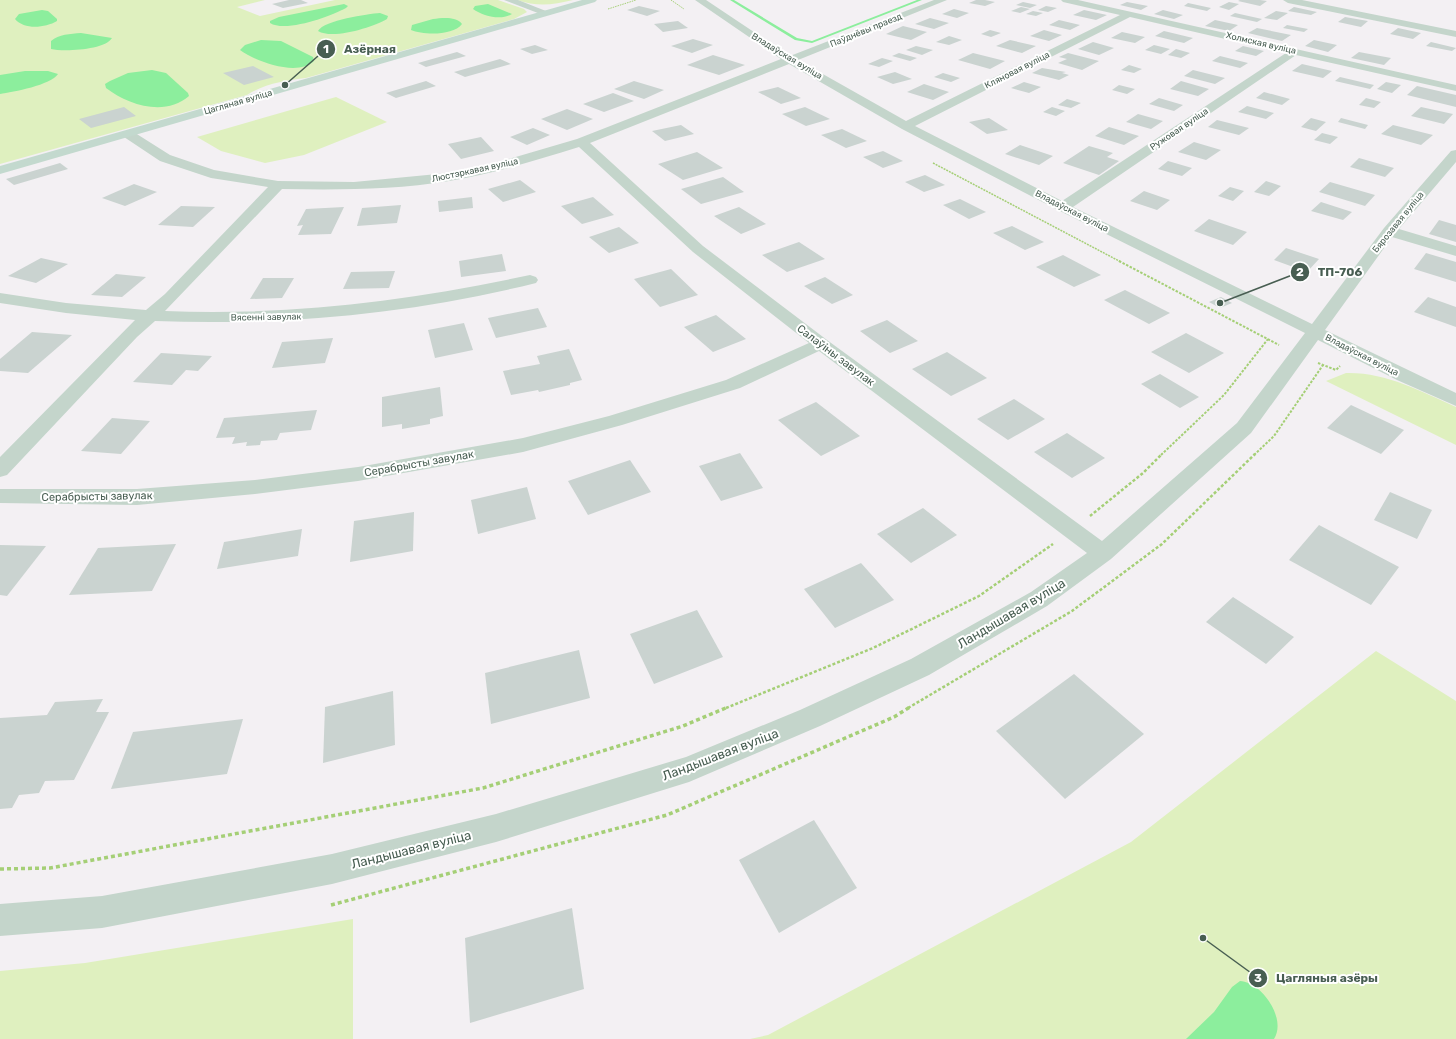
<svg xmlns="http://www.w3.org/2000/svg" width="1456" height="1039" font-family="Rubik,sans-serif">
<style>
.green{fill:#dff0bf}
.water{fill:#8cee9d}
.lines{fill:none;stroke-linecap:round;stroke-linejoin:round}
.stream{fill:#8cee9d;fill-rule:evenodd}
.building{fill:#cad3d0}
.path-far4{stroke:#a5cf76;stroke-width:1;stroke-dasharray:1.5 1;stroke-linecap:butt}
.path-far3{stroke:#a5cf76;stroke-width:1.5;stroke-dasharray:2 1;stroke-linecap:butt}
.path-far2{stroke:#a5cf76;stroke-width:2;stroke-dasharray:2.5 1.5;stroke-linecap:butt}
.path-far1{stroke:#a5cf76;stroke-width:2.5;stroke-dasharray:3 2;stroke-linecap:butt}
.path{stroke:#a5cf76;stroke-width:3.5;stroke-dasharray:4 3;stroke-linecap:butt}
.street{fill:#c4d5cb;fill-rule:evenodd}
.secondary{fill:#c3d9ce;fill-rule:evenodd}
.labels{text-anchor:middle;stroke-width:4;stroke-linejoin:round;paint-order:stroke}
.far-street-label{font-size:9px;fill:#485e52;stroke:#fff}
.street-label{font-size:11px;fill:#485e52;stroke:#fff}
.near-street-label{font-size:13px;fill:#485e52;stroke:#fff}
.leader{fill:none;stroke:#485e52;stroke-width:1.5}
.callout-dot{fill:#485e52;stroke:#fff;stroke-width:1.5}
.mark-label{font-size:12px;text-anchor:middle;font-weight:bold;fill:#fff}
.callout-label{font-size:12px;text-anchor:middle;font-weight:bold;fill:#485e52;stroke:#fff;stroke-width:4;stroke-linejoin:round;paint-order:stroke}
</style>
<rect width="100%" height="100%" fill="#f3f0f3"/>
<g class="green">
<path d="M0,0H265L237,7L260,16L335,0H498L524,9L527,12L514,19L306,78C286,80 264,84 247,95L0,164Z"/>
<path d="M517,0H573C553,5 537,7 517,0Z"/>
<path d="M336,97L387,122L304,155L265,163L221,151L197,137Z"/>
<path d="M1346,373C1386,372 1420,391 1456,407V445L1326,381Z"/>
<path d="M1376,651L1456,701V1039H750L768,1035L1131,842Z"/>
<path d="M353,919V1039H0V971L85,963Z"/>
</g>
<g class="water">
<path d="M344,4L348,6L346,8C331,16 286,33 270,23V21L279,17Z"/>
<path d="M488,4L512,14C501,21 483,16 473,9L475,6Z"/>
<path d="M42,10L48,11L57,19V21C45,28 24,30 15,19L19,14Z"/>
<path d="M380,13L388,16L387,19C373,27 333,40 318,31C324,20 368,14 380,13Z"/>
<path d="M433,19C442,18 456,16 462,24C453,36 423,35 411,30L412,25Z"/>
<path d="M81,33L112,38C105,50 64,52 51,49V41C59,34 70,34 81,33Z"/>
<path d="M261,40L281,41L313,57L314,61C298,77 256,62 240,50L245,45Z"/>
<path d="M152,70L166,73L188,93L189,96C165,117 128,105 106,88L105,84L110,81L128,73Z"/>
<path d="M25,71H48L58,74C51,85 13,92 0,94V75Z"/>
<path d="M1240,981C1262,982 1287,1019 1274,1039H1186L1214,1012L1232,987Z"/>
</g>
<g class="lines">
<path class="stream" d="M730,0H734L797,38L812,41L917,0H922L812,43L795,40Z"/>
</g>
<g class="building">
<path d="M289,0H301L308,3L283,8L272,4Z"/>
<path d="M976,0H985L995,2L985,6L969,3Z"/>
<path d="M1240,0H1260L1267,1L1260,6L1238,1Z"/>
<path d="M1023,2L1037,5L1030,8L1016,5Z"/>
<path d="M1127,2L1148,6L1141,10L1120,5Z"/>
<path d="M1229,2L1239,4L1229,10L1219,7Z"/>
<path d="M1188,3L1211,8L1207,11L1184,6Z"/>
<path d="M639,6L660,11L647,16L627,10Z"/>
<path d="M1046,6L1057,8L1048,12L1038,10Z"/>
<path d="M1021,7L1030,9L1020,13L1011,11Z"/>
<path d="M1294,7L1317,12L1311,15L1288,11Z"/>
<path d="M954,9L969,13L957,18L942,14Z"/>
<path d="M1084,10L1107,15L1096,20L1073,15Z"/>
<path d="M1163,10L1183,15L1174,19L1154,14Z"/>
<path d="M1033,11L1043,13L1036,16L1026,14Z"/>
<path d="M1276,11L1288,13L1277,20L1264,18Z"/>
<path d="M1235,13L1262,19L1257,22L1230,16Z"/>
<path d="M1345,17L1368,21L1361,27L1338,22Z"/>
<path d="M930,18L949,23L934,29L915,24Z"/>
<path d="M1059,20L1080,25L1070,30L1049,25Z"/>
<path d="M1215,20L1238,25L1229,31L1205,26Z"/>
<path d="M678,21L688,28L663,32L654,24Z"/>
<path d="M1287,25L1308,29L1304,32L1283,28Z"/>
<path d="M903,26L927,32L911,40L886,34Z"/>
<path d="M1257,28L1291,35L1282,41L1248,33Z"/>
<path d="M1398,28L1421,33L1413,39L1390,34Z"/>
<path d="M990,30L1001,33L991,37L981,34Z"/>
<path d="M1044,30L1062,35L1049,41L1030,36Z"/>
<path d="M1164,31L1193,38L1184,43L1155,36Z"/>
<path d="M1122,32L1145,37L1135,43L1111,38Z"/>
<path d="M949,36L962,40L949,45L936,42Z"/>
<path d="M693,39L713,45L692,53L671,46Z"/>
<path d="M1010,40L1036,46L1022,53L996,46Z"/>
<path d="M1314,40L1337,45L1328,52L1305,46Z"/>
<path d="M1093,42L1114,48L1099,55L1078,49Z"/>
<path d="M1431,42L1456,48L1452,51L1426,46Z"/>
<path d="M535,45L548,50L532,54L520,49Z"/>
<path d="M1154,45L1170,49L1161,54L1145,50Z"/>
<path d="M916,46L933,50L922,55L906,50Z"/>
<path d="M1243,46L1264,51L1256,56L1235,51Z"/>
<path d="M1176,49L1190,53L1181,58L1168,55Z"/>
<path d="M457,52L466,56L426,67L418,63Z"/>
<path d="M1359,52L1391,58L1384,65L1351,58Z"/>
<path d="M899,53L917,58L910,61L892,56Z"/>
<path d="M973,53L1005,61L990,69L958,60Z"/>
<path d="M1068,53L1099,61L1082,70L1058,63L1067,59L1059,57Z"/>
<path d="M713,55L745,65L719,75L687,65Z"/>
<path d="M1220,56L1248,63L1240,68L1212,61Z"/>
<path d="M882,58L893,61L879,67L868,64Z"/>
<path d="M500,59L511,64L465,77L454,72Z"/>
<path d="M1302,64L1332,71L1323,78L1292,71Z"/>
<path d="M1129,65L1142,69L1134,73L1121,70Z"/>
<path d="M253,66L274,77L244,85L223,73Z"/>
<path d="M1042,68L1066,72L1062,73L1069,75L1059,80L1032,73Z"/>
<path d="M1193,70L1225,78L1215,84L1184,76Z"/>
<path d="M895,72L912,79L893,84L877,77Z"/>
<path d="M943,73L960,78L951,82L934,77Z"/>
<path d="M1340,77L1374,85L1370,89L1335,81Z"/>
<path d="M426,81L436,86L396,98L386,93Z"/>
<path d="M634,81L664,90L644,99L614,89Z"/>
<path d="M1181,81L1209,89L1198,96L1170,89Z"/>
<path d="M1024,82L1041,87L1029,93L1011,88Z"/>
<path d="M1386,82L1401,85L1392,93L1377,89Z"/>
<path d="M924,84L949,92L933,100L907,92Z"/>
<path d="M1119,85L1135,89L1127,94L1112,90Z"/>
<path d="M1417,86L1456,95V107L1407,95Z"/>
<path d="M778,87L801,98L781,104L758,92Z"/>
<path d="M1264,92L1290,99L1282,105L1256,98Z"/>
<path d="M613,93L634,101L604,112L583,104Z"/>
<path d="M1159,98L1183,105L1174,111L1149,104Z"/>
<path d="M1366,98L1381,102L1374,108L1359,105Z"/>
<path d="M1067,99L1081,103L1071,108L1058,105Z"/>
<path d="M1247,106L1274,113L1266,119L1238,112Z"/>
<path d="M124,107L136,116L91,128L79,119Z"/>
<path d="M805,107L830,119L806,126L782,114Z"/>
<path d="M1052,107L1065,111L1056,116L1043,112Z"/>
<path d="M1421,107L1453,114L1444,124L1411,116Z"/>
<path d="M567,109L593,119L567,130L541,119Z"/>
<path d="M1138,114L1163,121L1151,129L1126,122Z"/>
<path d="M989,118L1008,130L987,134L969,122Z"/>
<path d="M1311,118L1326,122L1316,131L1301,127Z"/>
<path d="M1341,118L1368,125L1365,129L1338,122Z"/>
<path d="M1217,120L1249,128L1239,135L1208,127Z"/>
<path d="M681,125L694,134L665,141L652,131Z"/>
<path d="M1393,125L1433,135L1421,145L1381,134Z"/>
<path d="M1109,127L1139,136L1124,145L1095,136Z"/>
<path d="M533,128L550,135L527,145L510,137Z"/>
<path d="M842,129L867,141L846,148L821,135Z"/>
<path d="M1322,133L1338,137L1330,144L1314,140Z"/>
<path d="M481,137L494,151L461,159L448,144Z"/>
<path d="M1194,142L1221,150L1206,160L1178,152Z"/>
<path d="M1020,145L1053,156L1039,165L1005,154Z"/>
<path d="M1089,146L1113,153L1107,157L1119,161L1099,175L1063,163Z"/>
<path d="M883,151L903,161L883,168L863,157Z"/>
<path d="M697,152L723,168L683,180L658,164Z"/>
<path d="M1359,158L1394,168L1385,177L1350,167Z"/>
<path d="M1168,161L1192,168L1182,176L1158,169Z"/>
<path d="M60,163L68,169L14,185L6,179Z"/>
<path d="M925,175L945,185L924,192L905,182Z"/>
<path d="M723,177L744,192L701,204L681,189Z"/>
<path d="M520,180L536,192L503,202L488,189Z"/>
<path d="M1266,181L1281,186L1269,196L1254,192Z"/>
<path d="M1330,182L1375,195L1365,206L1319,192Z"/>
<path d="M134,184L157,192L125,206L102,198Z"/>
<path d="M1230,187L1244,191L1233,201L1218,196Z"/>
<path d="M1144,191L1170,200L1157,210L1130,201Z"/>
<path d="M472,197L473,208L439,212L438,201Z"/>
<path d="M593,197L614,215L582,224L561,206Z"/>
<path d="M960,199L986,212L969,219L943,205Z"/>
<path d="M1321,202L1352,212L1343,220L1311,211Z"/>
<path d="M401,205L397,223L357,226L362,208Z"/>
<path d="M181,206L215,207L193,227L158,225Z"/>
<path d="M344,207L331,234L298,235L303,225L297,226L306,209Z"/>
<path d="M739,207L766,224L741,234L714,216Z"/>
<path d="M1209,219L1247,232L1233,245L1194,231Z"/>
<path d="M1439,220L1456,225V242L1429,234Z"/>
<path d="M1012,226L1044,242L1025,250L993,233Z"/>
<path d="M619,227L639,243L609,253L589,237Z"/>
<path d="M799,242L825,259L787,272L762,255Z"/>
<path d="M1286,248L1319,259L1307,272L1274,260Z"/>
<path d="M1426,253L1456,262V282L1414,269Z"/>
<path d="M502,254L506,271L461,277L459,261Z"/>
<path d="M1063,255L1101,275L1074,287L1036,267Z"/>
<path d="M41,258L68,264L36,283L8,276Z"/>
<path d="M671,269L698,295L660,307L634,279Z"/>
<path d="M395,271L389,288L343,289L351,272Z"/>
<path d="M116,274L146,277L122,297L91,295Z"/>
<path d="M825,277L853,295L832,304L804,286Z"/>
<path d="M263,278H294L282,298L250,299Z"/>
<path d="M1125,290L1170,313L1149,324L1104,300Z"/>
<path d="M1221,297L1232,303L1220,308L1209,302Z"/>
<path d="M1428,297L1456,307V327L1414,312Z"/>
<path d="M538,308L547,327L496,338L488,318Z"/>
<path d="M716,315L746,339L713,352L684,327Z"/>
<path d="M887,320L918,341L890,353L860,331Z"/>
<path d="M464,323L473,350L435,358L428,330Z"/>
<path d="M32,332L72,335L28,373L0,371V359Z"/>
<path d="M1186,333L1224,353L1189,373L1151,352Z"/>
<path d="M333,338L325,363L272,368L282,342Z"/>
<path d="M569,349L582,380L570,383V385L539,392L538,390L511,395L503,371L540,364L537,356Z"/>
<path d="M947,352L987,378L951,396L912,369Z"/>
<path d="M161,353L212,356L198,371L186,370L172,385L133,382Z"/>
<path d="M1160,374L1199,397L1180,408L1141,384Z"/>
<path d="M440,387L443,416L430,419V424L402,429V424L382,427V397Z"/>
<path d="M1014,399L1045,419L1008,440L977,419Z"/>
<path d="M816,402L860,436L821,456L778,420Z"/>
<path d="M1351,405L1404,430L1381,454L1327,428Z"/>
<path d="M317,410L311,430L280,433L277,440L261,441L260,445L246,446L247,442L232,444L235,437L216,438L224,418Z"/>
<path d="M112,418L150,421L121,454L81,451Z"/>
<path d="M1067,433L1105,458L1072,478L1034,452Z"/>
<path d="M740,453L763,488L721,501L699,466Z"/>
<path d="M630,460L651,492L588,515L568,481Z"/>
<path d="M527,487L536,519L478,534L471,500Z"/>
<path d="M1390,492L1432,510L1417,539L1374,520Z"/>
<path d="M923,508L957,535L911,563L877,534Z"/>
<path d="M414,512L413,551L350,562L354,521Z"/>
<path d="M1319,525L1399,567L1371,605L1289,560Z"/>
<path d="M302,529L298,556L217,569L224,542Z"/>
<path d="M176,544L152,591L69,595L98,548Z"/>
<path d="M0,545L46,546L7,596L0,595Z"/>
<path d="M861,563L894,600L835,628L804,589Z"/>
<path d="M1233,597L1294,637L1266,664L1206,622Z"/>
<path d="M697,610L723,657L654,684L630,634Z"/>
<path d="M579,650L590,698L491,724L485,673Z"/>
<path d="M1074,674L1144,734L1065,799L996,731Z"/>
<path d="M393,691L395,745L323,763L325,707Z"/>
<path d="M103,699L96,712H109L74,780L45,781L39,793L19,795L12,808L0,809V718L47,715L55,702Z"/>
<path d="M243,719L227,774L111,789L133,732Z"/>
<path d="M814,820L857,888L779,933L739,860Z"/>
<path d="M572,908L584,989L470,1023L465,938Z"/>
</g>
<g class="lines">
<g class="path-far4">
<path d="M671,0L684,9"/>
<path d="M608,9L636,0"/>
</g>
<path class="path-far3" d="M933,163L1121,262"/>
<g class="path-far2">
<path d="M1119,261L1279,345"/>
<path d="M1318,363L1336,370L1340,366"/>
<path d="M1161,455L1224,395L1268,339"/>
<path d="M1254,455L1274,436L1323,365"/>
</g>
<g class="path-far1">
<path d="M1090,516L1143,473L1162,454"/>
<path d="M726,708L873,648L979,596L1053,544"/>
<path d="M908,708L1072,611L1162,544L1255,454"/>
</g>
<g class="path">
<path d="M0,869L50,868L483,788L683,726L728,707"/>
<path d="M331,905L667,815L894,717L910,707"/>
</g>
<g class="street">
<path d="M504,0H518L551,13L549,15H543Z"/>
<path d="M695,0H706L790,56L934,0H947L798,60L906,121L1120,15L1063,2L1061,0H1078L1456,85V91L1296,55L1073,207L1312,324L1384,228L1451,151L1456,150V162L1399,229L1456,246V256L1392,237L1325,330L1456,393V406L1397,380L1318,340L1251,433L1111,559L1047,606L929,675L820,726L689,782L496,842L332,884L102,928L0,936V904L102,896L332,854L496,814L686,757L800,710L911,659L1031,592L1087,553L819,351L740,388L622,425L523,452L358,481L255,494L137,505L0,503V489H137L255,480L358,467L523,438L609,416L726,380L809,343L693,252L579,147C536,160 493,174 449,181C394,190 337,190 282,189L165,311C289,316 409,301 530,275L536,277L538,280L536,283C411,314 283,326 155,321L137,337L7,475L0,477V457L135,320L66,313L0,303V293L66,303L146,310L165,294L268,187L211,178L160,161L124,137L122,134L124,131H132L170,155L214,170L278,181L354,182L448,173L492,164L577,139L781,59ZM1130,17L1286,53L1062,201L915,126ZM789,64L902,129L1058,210L1305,333L1237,423L1102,541L827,340L703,246L590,143Z"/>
<path d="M1283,0H1302L1456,31V37L1288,3Z"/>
</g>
<path class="secondary" d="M582,0H597L595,2L0,174V166Z"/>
</g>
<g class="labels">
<g class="far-street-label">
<text transform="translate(866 30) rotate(-22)" y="3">Паўднёвы праезд</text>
<text transform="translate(1261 43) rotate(13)" y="3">Холмская вуліца</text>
<text transform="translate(787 56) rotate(31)" y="3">Владаўская вуліца</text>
<text transform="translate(1017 70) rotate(-27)" y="3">Кляновая вуліца</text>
<text transform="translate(238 102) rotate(-16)" y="3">Цагляная вуліца</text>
<text transform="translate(1179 129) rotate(-34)" y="3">Ружовая вуліца</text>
<text transform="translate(475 170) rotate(-12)" y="3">Люстэркавая вуліца</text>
<text transform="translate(1072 211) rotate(27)" y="3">Владаўская вуліца</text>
<text transform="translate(1398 222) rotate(-51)" y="3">Бярозавая вуліца</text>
<text transform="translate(266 317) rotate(-1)" y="3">Вясенні завулак</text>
<text transform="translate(1362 355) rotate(27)" y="3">Владаўская вуліца</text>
</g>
<g class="street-label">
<text transform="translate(836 355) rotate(37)" y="4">Салаўіны завулак</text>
<text transform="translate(419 463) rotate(-10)" y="4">Серабрысты завулак</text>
<text transform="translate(97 496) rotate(-1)" y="4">Серабрысты завулак</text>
</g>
<g class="near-street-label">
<text transform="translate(1011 613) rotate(-31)" y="5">Ландышавая вуліца</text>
<text transform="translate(720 754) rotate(-21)" y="5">Ландышавая вуліца</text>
<text transform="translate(411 849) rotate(-14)" y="5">Ландышавая вуліца</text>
</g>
</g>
<path class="leader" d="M285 85L326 49M1220 303L1300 272M1203 938L1258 978"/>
<g class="callout-dot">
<circle cx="285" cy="85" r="4"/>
<circle cx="1220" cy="303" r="4"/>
<circle cx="1203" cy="938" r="4"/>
<circle cx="326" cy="49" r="10"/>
<circle cx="1300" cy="272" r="10"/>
<circle cx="1258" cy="978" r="10"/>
</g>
<g class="mark-label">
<text x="326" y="53">1</text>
<text x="1300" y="276">2</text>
<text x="1258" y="982">3</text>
</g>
<g class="callout-label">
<text x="370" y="53">Азёрная</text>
<text x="1340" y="276">ТП-706</text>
<text x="1327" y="982">Цагляныя азёры</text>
</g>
</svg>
